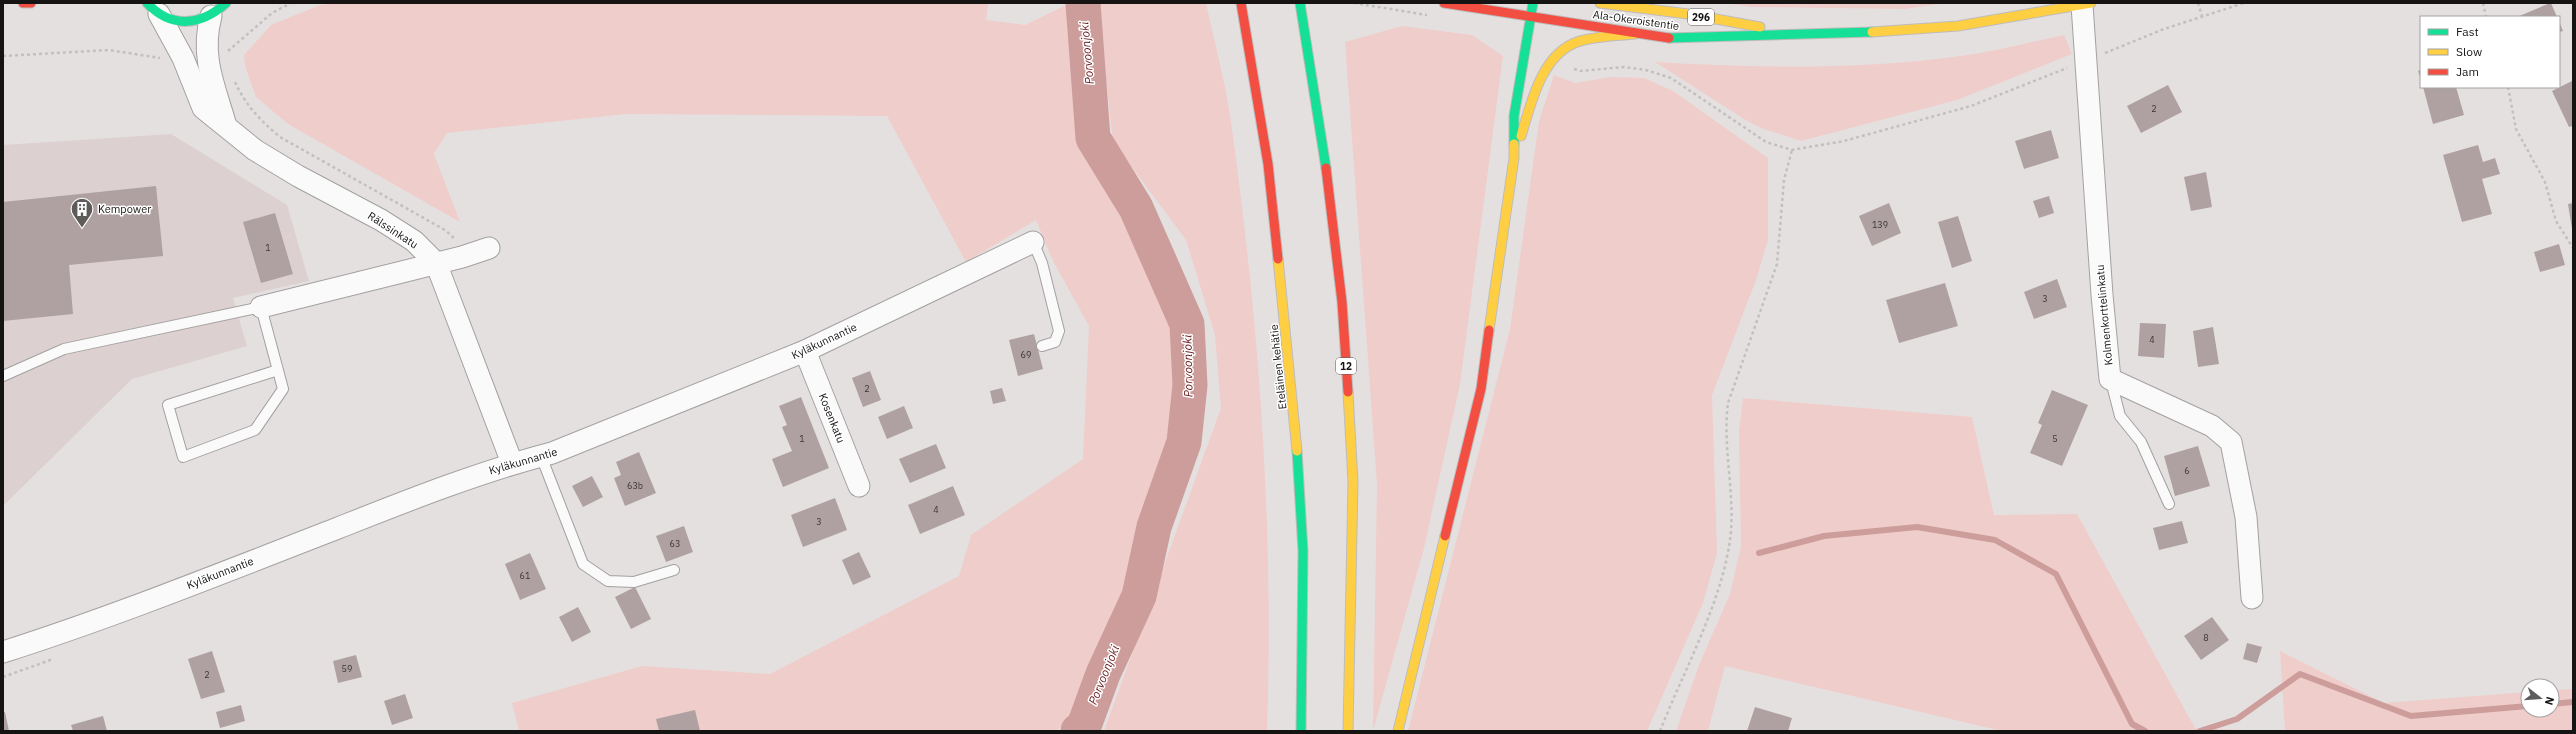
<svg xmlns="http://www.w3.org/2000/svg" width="2576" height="734" font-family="'IBM Plex Sans',sans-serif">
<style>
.built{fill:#dcd0d0}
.green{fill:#efcdca}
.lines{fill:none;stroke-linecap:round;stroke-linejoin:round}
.stream{stroke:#cc9d9a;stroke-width:6}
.river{stroke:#cc9d9a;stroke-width:35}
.building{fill:#afa1a1}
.lane-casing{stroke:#a3a0a0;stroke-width:12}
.street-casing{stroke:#a3a0a0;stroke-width:23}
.fast-casing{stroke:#bebcbc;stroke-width:11}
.slow-casing{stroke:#bebcbc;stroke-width:11}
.jam-casing{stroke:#bebcbc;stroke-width:11}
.path{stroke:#c1c0c0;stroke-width:2.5;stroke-dasharray:3 3;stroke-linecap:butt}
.lane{stroke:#fbfafa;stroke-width:10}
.street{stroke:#fbfafa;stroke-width:21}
.fast{stroke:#16e098;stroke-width:9}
.slow{stroke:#ffcf43;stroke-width:9}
.jam{stroke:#f24e42;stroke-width:9}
.labels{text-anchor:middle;stroke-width:3;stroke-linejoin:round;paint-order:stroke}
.number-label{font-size:9px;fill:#3c3736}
.shield{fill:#fff;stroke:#5c5a5a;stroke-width:1}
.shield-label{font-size:10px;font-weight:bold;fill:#161413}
.street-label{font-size:11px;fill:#161413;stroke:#fff}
.poi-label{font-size:11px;fill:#161413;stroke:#fff;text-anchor:start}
.water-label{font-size:12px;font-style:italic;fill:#681a1c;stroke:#fff}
</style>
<rect width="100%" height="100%" fill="#e5e0e0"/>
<path class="built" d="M171,134L287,205L309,281L233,298L247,346L132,379L3,506V145Z"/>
<g class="green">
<path d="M334,3H988L986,20L1025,25L1066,5L1084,142L1126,218L1177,336V396L1171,442L1144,524L1130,593L1073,718L1056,731H519L512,703L642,666L770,674L959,576L971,535L1083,459L1089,326L1053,261L1036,220L966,262L887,116L626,114L447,133L434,154L460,222L288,124L256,97L245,66L244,55L271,25L320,5Z"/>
<path d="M1098,3H1206C1214,40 1224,77 1230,115C1259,319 1274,525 1267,731H1104L1221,408L1215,335L1186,240L1113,142Z"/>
<path d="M1724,3H1945L1905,9L1752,7Z"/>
<path d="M1402,26L1472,35L1503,56L1460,384L1424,548L1373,731L1377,484L1345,42Z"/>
<path d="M2064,35L2072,54L1957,100L1801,141L1761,128L1744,119L1655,62C1756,68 1859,70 1960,56C1995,52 2029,42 2064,35Z"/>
<path d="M1554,75L1575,83L1611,77L1644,78L1673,91L1768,158V240L1756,280L1712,395L1717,553L1703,603L1647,731H1408L1510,329L1539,121Z"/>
<path d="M1743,398L1972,417L1994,515L2077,514L2195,728L2267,731H2002L1725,666L1708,731H1676L1699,665L1730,594L1741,546L1739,430Z"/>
<path d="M2280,651L2384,703L2528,692V710H2552V690L2573,689V731H2285Z"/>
</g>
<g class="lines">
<g class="stream">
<path d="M1759,553L1824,536L1917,527L1995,540L2056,574L2132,724L2145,731"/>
<path d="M2552,704L2573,702"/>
<path d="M2200,731L2237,719L2300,674L2411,716L2528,706"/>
</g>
<path class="river" d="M1078,731L1084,726L1103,674L1139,596L1154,527L1184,442L1190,385L1187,324L1136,208L1093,138L1083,3"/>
</g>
<g class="building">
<path d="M2551,3L2557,17H2517L2550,3Z"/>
<path d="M2559,21L2563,31L2559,32Z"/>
<path d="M2421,70V80L2418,71Z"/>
<path d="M2572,81L2573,126L2569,127L2552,91Z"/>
<path d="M2168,85L2182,112L2141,133L2127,106Z"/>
<path d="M2423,87H2456L2464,115L2433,124Z"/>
<path d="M2051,130L2059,158L2024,169L2015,141Z"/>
<path d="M2478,145L2483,162L2495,158L2500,174L2482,179L2492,214L2462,222L2443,155Z"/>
<path d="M2206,172L2212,207L2191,211L2184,177Z"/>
<path d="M156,186L163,256L69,265L73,314L3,321V202Z"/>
<path d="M2049,196L2054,213L2039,218L2033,201Z"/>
<path d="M1889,203L1901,233L1872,246L1859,216Z"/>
<path d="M2573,203V229H2572L2568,204Z"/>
<path d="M275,213L293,274L261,283L243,222Z"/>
<path d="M1958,216L1972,261L1952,268L1938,222Z"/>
<path d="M2559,244L2565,265L2540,272L2534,252Z"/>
<path d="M2057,279L2067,307L2034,319L2024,292Z"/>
<path d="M1945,283L1958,326L1899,343L1886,300Z"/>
<path d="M2140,323L2166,324L2164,358L2138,356Z"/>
<path d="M2213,327L2219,364L2198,367L2193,331Z"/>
<path d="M1034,334L1043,369L1018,376L1009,340Z"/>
<path d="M870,371L881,400L863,407L852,378Z"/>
<path d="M1002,388L1006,401L993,404L990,391Z"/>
<path d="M2052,390L2088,405L2062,466L2030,453L2042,425L2038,423Z"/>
<path d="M801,397L829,468L783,487L772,459L792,451L782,427L787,425L779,406Z"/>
<path d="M904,406L913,428L887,439L878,417Z"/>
<path d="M936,444L946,468L910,483L899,459Z"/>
<path d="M2198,446L2210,486L2175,496L2164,456Z"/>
<path d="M639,452L656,493L625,506L614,478L621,475L616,462Z"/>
<path d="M592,476L603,497L583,507L572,486Z"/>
<path d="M953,486L965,515L920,534L908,505Z"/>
<path d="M835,498L847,530L803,547L791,515Z"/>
<path d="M2182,521L2188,543L2159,550L2153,528Z"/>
<path d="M684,526L693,552L666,562L656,536Z"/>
<path d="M859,552L871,577L853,585L842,560Z"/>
<path d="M530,553L546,589L520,600L505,564Z"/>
<path d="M635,587L651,619L631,629L615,597Z"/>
<path d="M578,607L591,632L572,642L559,617Z"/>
<path d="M2212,617L2229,640L2201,660L2184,636Z"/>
<path d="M2247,643L2262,647L2257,663L2243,659Z"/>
<path d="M212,651L225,692L201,699L188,659Z"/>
<path d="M356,655L362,677L338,683L333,661Z"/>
<path d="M405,694L413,718L392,725L384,701Z"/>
<path d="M241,705L245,721L220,728L216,712Z"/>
<path d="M1755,707L1792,718L1788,731H1747Z"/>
<path d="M695,710L700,731H659L656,719Z"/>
<path d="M3,712H5L9,731H3Z"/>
<path d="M103,716L107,731H73L71,725Z"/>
</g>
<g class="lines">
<g class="lane-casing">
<g id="lane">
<path d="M1033,242L1042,263L1059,331L1055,342L1042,346"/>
<path d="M3,376L64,349L261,307L283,389L255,430L183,457L168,405L278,370"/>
<path d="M2111,381L2120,416L2141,442L2169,504"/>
<path d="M541,456L583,564L608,581L634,582L674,570"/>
</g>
</g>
<g class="street-casing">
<g id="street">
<path d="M2082,5L2102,295L2110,379L2212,426L2231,442L2246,517L2252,598"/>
<path d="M159,14L183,58L203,108L255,150L298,176L381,220L414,241L436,263L512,463"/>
<path d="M211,16C200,57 215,87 226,126"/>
<path d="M261,307L462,257L489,248"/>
<path d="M805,351L859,486"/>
<path d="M3,652C116,616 227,571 338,528C409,500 479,472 552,453L805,351L1033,242"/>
</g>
</g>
<g class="fast-casing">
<g id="fast">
<path d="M147,3C171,29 201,26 226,3"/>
<path d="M1300,3L1326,168"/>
<path d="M1669,38L1872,32"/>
<path d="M1514,144V116L1533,3"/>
<path d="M1297,451L1303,551L1301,731"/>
</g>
</g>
<g class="slow-casing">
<g id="slow">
<path d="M1600,3L1688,14L1760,27"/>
<path d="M1872,32L1958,26L2091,3"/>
<path d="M1521,136C1531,104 1541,55 1577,42C1595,36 1616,36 1635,34"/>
<path d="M1278,259L1297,451"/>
<path d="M1489,330L1514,158V144"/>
<path d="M1348,392L1353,482L1348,731"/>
<path d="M1398,731L1445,536"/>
</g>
</g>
<g class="jam-casing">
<g id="jam">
<path d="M23,3H31"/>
<path d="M1241,3L1268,164L1278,259"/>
<path d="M1444,3L1669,38"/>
<path d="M1326,168L1342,302L1348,392"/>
<path d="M1445,536L1481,389L1489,330"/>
</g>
</g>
<g class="path">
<path d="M1354,3L1427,15"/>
<path d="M2198,3L2202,16"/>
<path d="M2483,3L2486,17"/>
<path d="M228,51L272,13L291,3"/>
<path d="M2105,53L2164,29L2244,3"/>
<path d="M3,56L109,50L160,58"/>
<path d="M1574,69L1581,71L1624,67L1646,70L1671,78L1766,142L1792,150L1844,141L1971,106L2067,68"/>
<path d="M235,82C246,106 260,120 280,137L445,230L455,239"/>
<path d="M2508,87L2516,129L2545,182L2556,221L2573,248"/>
<path d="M3,677L53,659"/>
<path d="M1660,731C1684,670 1721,604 1730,540C1736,496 1722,448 1728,403L1777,264L1784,180L1792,150"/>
</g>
<use href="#lane" class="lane"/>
<use href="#street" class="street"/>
<use href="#fast" class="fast"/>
<use href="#slow" class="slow"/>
<use href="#jam" class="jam"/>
</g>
<defs>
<g id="building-pin" transform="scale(1.15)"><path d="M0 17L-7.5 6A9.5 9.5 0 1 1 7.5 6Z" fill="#5e5b5b" stroke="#fff"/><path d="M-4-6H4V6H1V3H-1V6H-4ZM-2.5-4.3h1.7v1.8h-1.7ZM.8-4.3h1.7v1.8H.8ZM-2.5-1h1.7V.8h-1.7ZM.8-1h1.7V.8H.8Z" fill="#fff"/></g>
</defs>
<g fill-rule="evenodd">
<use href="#building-pin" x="82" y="209"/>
</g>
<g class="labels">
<g class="number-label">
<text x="2154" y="112">2</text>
<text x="1880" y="228">139</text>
<text x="268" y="251">1</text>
<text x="2045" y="302">3</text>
<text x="2152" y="343">4</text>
<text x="1026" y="358">69</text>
<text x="867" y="392">2</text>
<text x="802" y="442">1</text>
<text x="2055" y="442">5</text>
<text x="2187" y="474">6</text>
<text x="635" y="489">63b</text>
<text x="936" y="513">4</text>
<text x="819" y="525">3</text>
<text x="675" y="547">63</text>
<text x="525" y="579">61</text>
<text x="2206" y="641">8</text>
<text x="347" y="672">59</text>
<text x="207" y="678">2</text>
</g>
<g class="shield">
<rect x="1688" y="9" width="26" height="16" rx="3"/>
<rect x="1336" y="358" width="20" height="16" rx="3"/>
</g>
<g class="shield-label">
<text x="1701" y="21">296</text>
<text x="1346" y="370">12</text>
</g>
<g class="street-label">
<text transform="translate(1636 20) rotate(8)" y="4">Ala-Okeroistentie</text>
<text transform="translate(393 230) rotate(33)" y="4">Rälssinkatu</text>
<text transform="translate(2104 315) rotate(-95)" y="4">Kolmenkorttelinkatu</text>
<text transform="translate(824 341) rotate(-25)" y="4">Kyläkunnantie</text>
<text transform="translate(1278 367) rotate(-96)" y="4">Eteläinen kehätie</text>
<text transform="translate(832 418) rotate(68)" y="4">Kosenkatu</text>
<text transform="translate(523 461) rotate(-16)" y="4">Kyläkunnantie</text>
<text transform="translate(220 573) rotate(-21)" y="4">Kyläkunnantie</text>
</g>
<g class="poi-label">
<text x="98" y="213">Kempower</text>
</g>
<g class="water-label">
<text transform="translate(1087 53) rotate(-95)" y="4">Porvoonjoki</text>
<text transform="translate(1188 366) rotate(-91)" y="4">Porvoonjoki</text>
<text transform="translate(1104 675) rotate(-68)" y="4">Porvoonjoki</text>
</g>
</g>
<rect width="2576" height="734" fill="none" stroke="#161413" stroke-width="8"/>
<rect x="2420" y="16" width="140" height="72" fill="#ffffff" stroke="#a2a1a1"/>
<rect x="2428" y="29" width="20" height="6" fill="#16e098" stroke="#a2a1a1"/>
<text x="2456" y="36" font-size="12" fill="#161413">Fast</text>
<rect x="2428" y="49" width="20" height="6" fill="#ffcf43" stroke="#a2a1a1"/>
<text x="2456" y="56" font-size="12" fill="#161413">Slow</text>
<rect x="2428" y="69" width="20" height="6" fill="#f24e42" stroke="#a2a1a1"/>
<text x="2456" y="76" font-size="12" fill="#161413">Jam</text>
<g transform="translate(2540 698) rotate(107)"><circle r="19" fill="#ffffff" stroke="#a2a1a1"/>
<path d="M0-3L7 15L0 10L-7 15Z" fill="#5e5b5b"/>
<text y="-6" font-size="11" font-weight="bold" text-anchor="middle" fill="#161413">N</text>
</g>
</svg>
